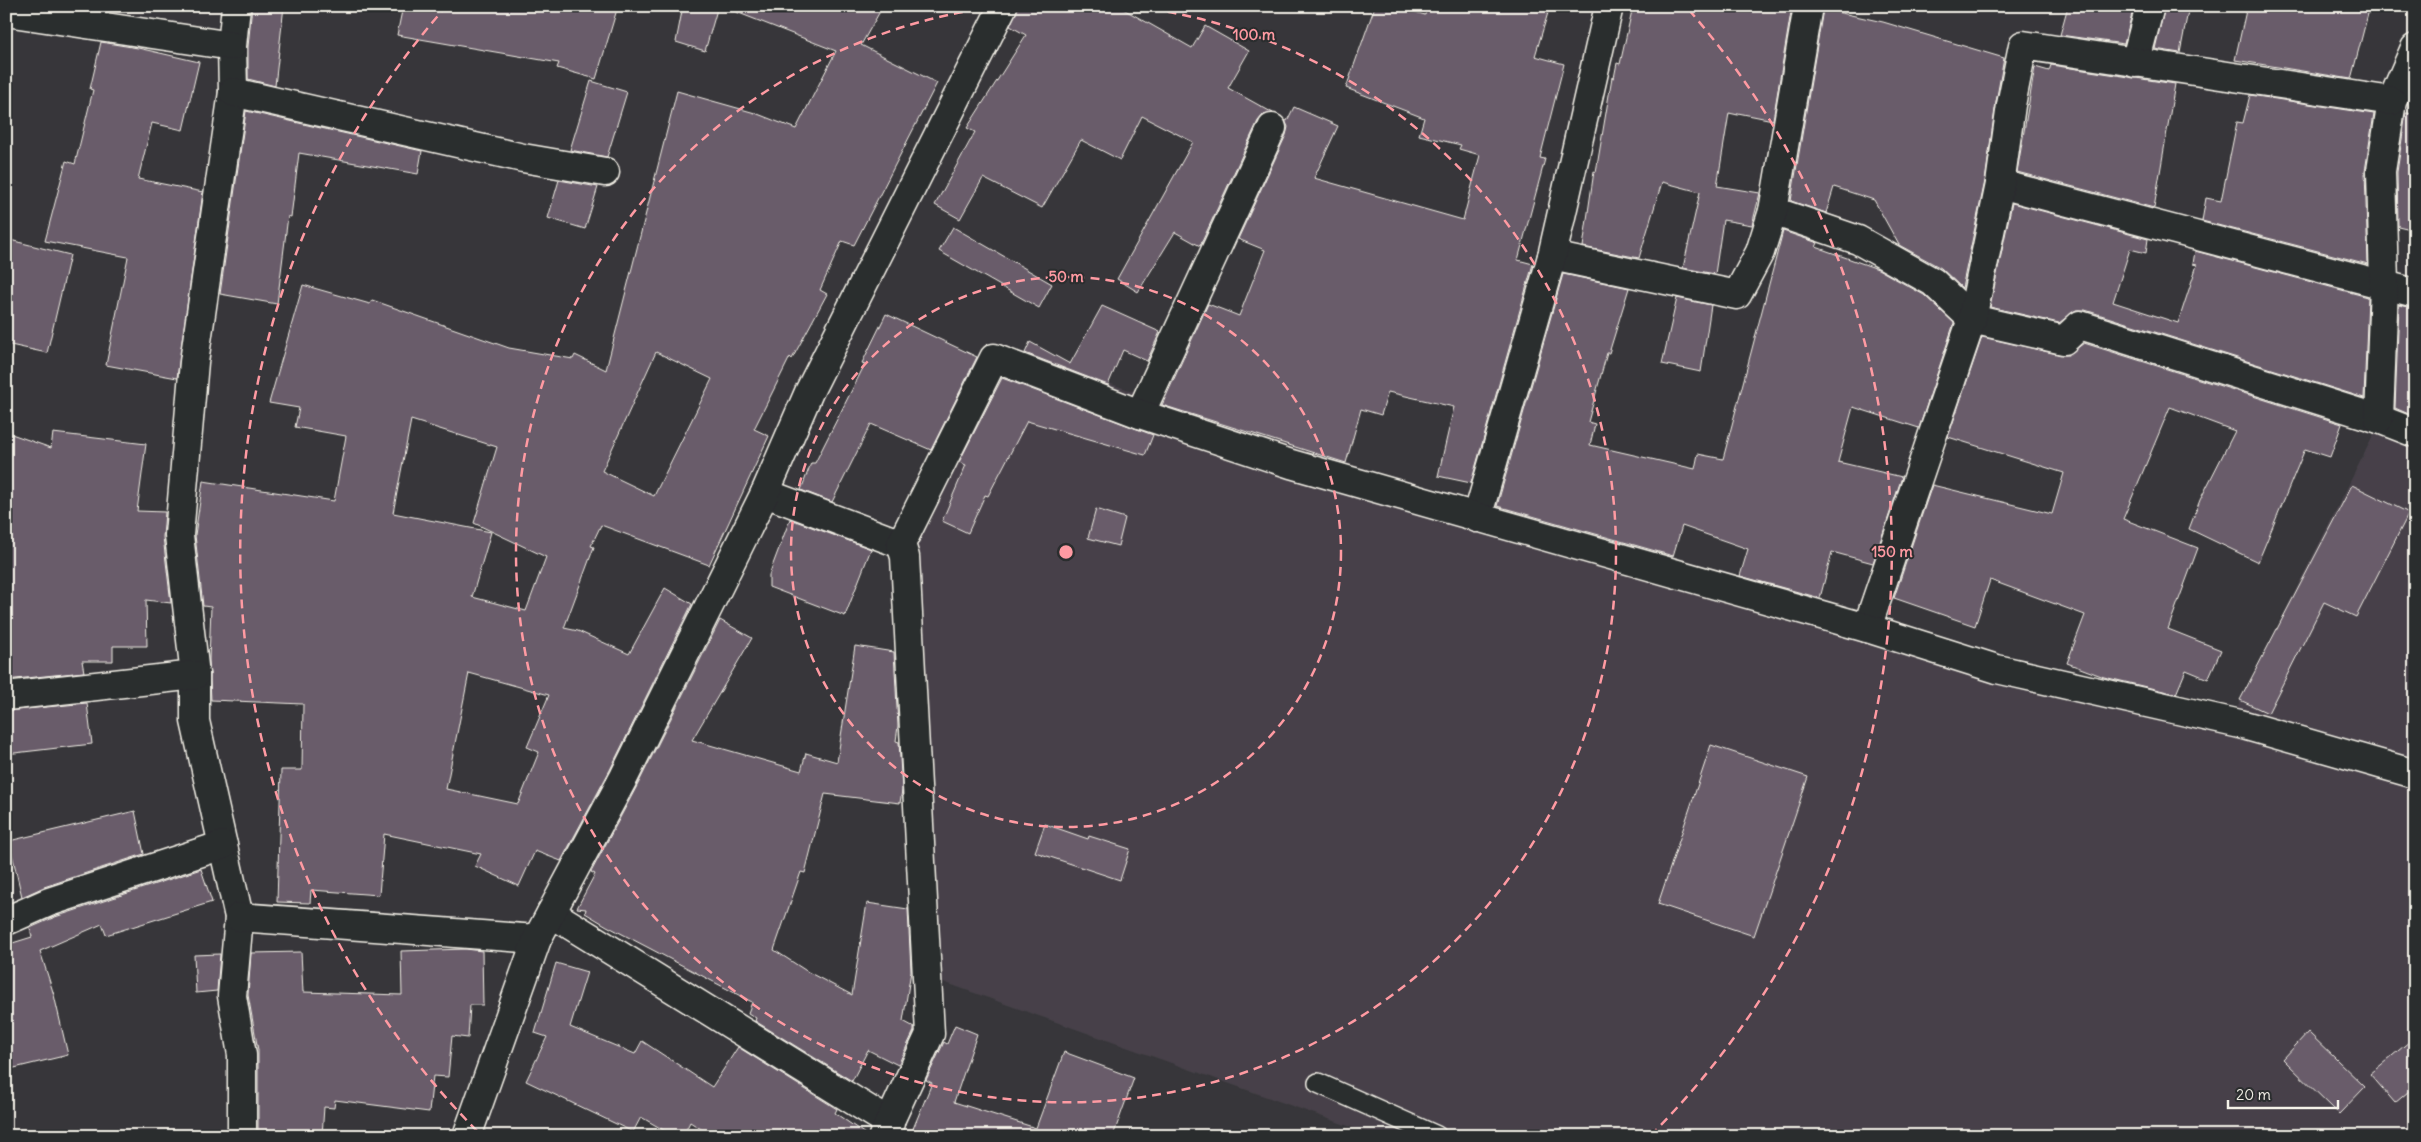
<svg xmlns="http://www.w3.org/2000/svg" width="2421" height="1142" font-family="Delius,sans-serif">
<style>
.built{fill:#464148}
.building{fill:#695c6a;stroke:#f4f1e8;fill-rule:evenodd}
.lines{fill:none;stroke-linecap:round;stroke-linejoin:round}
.service-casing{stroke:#f4f1e8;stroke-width:22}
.minor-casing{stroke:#f4f1e8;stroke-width:31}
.service{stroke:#2a2d2e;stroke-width:19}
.minor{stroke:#2a2d2e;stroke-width:28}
.ring{fill:none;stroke:#ff9aa2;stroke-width:2.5;stroke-dasharray:9 6}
.centre{fill:#ff9aa2;stroke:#2a2d2e;stroke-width:2.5}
.ring-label{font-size:15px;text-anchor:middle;font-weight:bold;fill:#ff9aa2;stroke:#2a2d2e;stroke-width:4;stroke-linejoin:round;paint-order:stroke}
</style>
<rect width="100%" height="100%" fill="#37363a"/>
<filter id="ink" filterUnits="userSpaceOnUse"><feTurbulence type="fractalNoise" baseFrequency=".02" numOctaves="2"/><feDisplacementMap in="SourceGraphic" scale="10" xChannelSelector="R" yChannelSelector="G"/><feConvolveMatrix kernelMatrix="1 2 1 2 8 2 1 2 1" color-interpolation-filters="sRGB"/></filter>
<g filter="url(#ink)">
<path class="built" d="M1010,350L1835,626L2224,733L2375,432L2415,445V1136H1368V1133L935,979L909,541Z"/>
<g class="building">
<path d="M252,6H284L275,86L248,79V47Z"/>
<path d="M403,6H618L596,79L557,68L559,63L397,35Z"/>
<path d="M683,6H718L705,51L676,42Z"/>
<path d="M727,6H883L861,45L937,83L854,245L842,241L820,290L827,294L792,359L790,357L754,429L769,436L709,565L601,525L591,546L594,547L564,628L578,631L629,654L665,588L692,604L610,770L561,861L535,851L519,886L475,866L481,854L384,834L379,895L311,890L310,903L277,902L281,770H302L303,704L211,700L209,660L211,607L203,606L195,535L203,481L334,501L346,436L295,427L299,408L269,403L303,285L370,304L372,300L509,348L573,359L575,355L606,370L677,91L755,113L796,129L836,51L726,8ZM656,352L712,379L654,496L602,471ZM411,420L497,447L474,523L546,557L526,611L472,597L491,532L393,513ZM469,673L549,695L527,747L539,752L518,804L446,789Z"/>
<path d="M1018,6H1118L1192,48L1205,26L1249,51L1228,88L1273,113L1263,115L1258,121L1200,246L1175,232L1138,292L1117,279L1193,142L1142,116L1120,160L1081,140L1042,208L983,178L960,219L935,205L975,132L967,128L1026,35L1010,26Z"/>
<path d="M1375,6H1396L1425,15L1427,6H1550L1535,56L1564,64L1540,158L1545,159L1518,260L1533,264L1471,483L1438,476L1454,407L1388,392L1381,415L1361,409L1346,463L1162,405L1208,304L1239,316L1265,250L1238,239L1286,135L1288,127L1285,120L1287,121L1294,107L1338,126L1314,178L1463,220L1480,155L1459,149L1461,145L1419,135L1424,118L1346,88Z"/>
<path d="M1633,6H1792L1773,120L1738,113V115L1729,113L1717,186L1760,193L1752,225L1723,220L1715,274L1683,268L1700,192L1662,182L1639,258L1583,247L1594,171L1596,172L1612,77L1614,78L1617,63L1620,64Z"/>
<path d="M2068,6H2134L2124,44L2060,35Z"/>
<path d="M2165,6H2189L2180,53L2155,49Z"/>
<path d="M2247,6H2370L2351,79L2235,60Z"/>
<path d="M1823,9L1883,22L2004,58L1996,102L1985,181L1962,288L1941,268L1899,245L1874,200L1834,187L1826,213L1791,201Z"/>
<path d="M101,42L138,48L199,62L183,130L152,123L138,179L203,192L177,378L106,365L128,257L45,241L66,161L75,164L93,90L90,89Z"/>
<path d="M2051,65L2175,84L2154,208L2017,172L2035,67L2049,71Z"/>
<path d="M591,81L627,92L607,157L570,150Z"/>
<path d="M2250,95L2374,114L2365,171L2368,264L2202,221L2206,198L2221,201L2237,122L2243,123Z"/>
<path d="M246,111L422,151L418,174L299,153L291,217L288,216L277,304L220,294Z"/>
<path d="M2406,113L2415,114V230L2398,226L2397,172Z"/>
<path d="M559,180L598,187L585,229L548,218Z"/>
<path d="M2012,203L2148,239L2146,253L2130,249L2113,302L2178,323L2197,265L2193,264L2195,251L2368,297L2364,398L2085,310H2076L2059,323L1990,307Z"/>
<path d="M953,227L1052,284L1039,308L939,251Z"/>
<path d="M1783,231L1818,243L1816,247L1878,269L1924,295L1954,323L1919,428L1853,407L1838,462L1902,477L1873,563L1832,552L1820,598L1740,576L1748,549L1682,526L1673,556L1497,506L1563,274L1629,288L1609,353H1607L1588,422L1595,424L1590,445L1695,469L1698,454L1723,459Z"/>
<path d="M6,239L70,255L47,353L6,344Z"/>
<path d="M1677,298L1711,305L1701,372L1662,364Z"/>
<path d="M2399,305L2415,308V391L2411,415L2395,408Z"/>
<path d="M1102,306L1160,332L1147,361L1123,350L1108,385L1025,353L1030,342L1070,364Z"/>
<path d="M886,314L977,357L931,450L871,424L832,502L801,490L811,463H815L865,364L862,363Z"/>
<path d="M1982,337L2061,355H2068L2084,343L2342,424L2330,457L2305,449L2258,562L2189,529L2200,500L2235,431L2170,407L2123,519L2198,548L2168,629L2221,650L2208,679L2186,670L2176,694L2104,677L2067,663L2085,615L1990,580L1975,626L1894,598L1932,485L2052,514L2064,473L1948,437Z"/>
<path d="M1002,378L1153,435L1145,455L1027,421L988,496L985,495L968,533L942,521L966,465L959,462Z"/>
<path d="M6,432L51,448L53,433L146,444L137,511L165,512L163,537L171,603L146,600L147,646H113V661H82L84,672L6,680Z"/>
<path d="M2352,485L2409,513L2356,617L2324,602L2268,713L2240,700Z"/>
<path d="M1096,509L1125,518L1118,546L1088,538Z"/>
<path d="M790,519L871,549L845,616L769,587V575Z"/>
<path d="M720,620L752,638L692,740L801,771L806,753L837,762L855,646L894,652L898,726L896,741L899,742L902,790L900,803L825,794L805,873L801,872L774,950L808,972L852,995L867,903L908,909L911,971L903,1021L914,1027V1031L898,1065L868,1050L852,1081L755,1021L756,1018L748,1013L752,1002L607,926L585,913L586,909L577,908L595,874L591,872L638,784Z"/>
<path d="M87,703L92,744L6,754V711Z"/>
<path d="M1711,745L1808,777L1754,936L1658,904Z"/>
<path d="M135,811L144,854L44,887L22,897L9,841Z"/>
<path d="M1045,824L1088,839L1089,836L1130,849L1120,880L1035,852Z"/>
<path d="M201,869L212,902L106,935L102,924L40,951L54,995L68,1055L6,1070V945L32,937L30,928L55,917Z"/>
<path d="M466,949L482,951L483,1005H470L468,1038L452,1036L448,1077L433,1076L429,1112L335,1100L334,1108L324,1107L322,1136H258V1050L248,995L251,953L301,952L303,992L402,995L401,951Z"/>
<path d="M220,954L217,991L196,993L194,955Z"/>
<path d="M556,963L587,972L570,1027L635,1054L642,1041L712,1087L738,1047L837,1109L835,1113L868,1136H712L690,1122L683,1136H674L641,1117L633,1132L526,1081L547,1037L535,1033Z"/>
<path d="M955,1025L977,1034L954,1102L1036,1128L1064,1052L1134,1078L1113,1136H910L932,1083L926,1080L944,1042L947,1044Z"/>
<path d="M2308,1032L2365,1087L2339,1114L2283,1059Z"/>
<path d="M2415,1037V1086L2395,1103L2370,1074Z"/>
</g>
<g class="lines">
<g class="service-casing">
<path id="service" d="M1318,1083L1437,1136"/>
</g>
<g class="minor-casing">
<g id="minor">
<path d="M236,6L232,46L233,92L194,362L179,535L195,675V721L239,917L232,996L242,1055V1136"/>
<path d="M6,12L232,46"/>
<path d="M2135,63L2150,6"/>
<path d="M233,92L523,158L605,172"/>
<path d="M2000,184L2415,293"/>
<path d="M1773,211L1858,240L1933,282L1972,319L2064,340L2080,325L2379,419L2415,433"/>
<path d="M1552,256L1737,295L1760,252L1773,211L1808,6"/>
<path d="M1140,414L1272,128"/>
<path d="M2379,419L2384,285L2381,171L2392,101L2415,48"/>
<path d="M765,493L901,544"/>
<path d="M1477,518L1552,256L1609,6"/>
<path d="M1867,628L1972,319L2000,184L2011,105L2023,45L2392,101"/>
<path d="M6,696L195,675"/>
<path d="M551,913L890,1123"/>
<path d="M239,917L537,939"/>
<path d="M6,921L49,902L223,845"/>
<path d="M467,1136L537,939L624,777L765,493L809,392L1003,6"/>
<path d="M883,1136L930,1034L905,557L901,544L994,358L1140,414L1291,464L1867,628L1997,669L2240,724L2415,774"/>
</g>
</g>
<use href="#service" class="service"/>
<use href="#minor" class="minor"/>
</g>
</g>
<g class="ring">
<circle cx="1066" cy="552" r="275"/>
<path d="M1138 7A550 550 0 1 1 994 7"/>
<path d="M477 1131A826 826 0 0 1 443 10M1689 10A826 826 0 0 1 1655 1131"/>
</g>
<circle cx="1066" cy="552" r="8" class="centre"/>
<g class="ring-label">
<text x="1254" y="40">100 m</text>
<text x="1066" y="282">50 m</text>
<text x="1892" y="557">150 m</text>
</g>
<rect width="2421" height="1142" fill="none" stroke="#2a2d2e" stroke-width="25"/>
<rect x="12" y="12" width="2396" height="1117" fill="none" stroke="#f4f1e8" stroke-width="2" filter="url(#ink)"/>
<path d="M2228 1100v8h110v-8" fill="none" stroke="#f4f1e8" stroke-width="2.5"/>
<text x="2236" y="1100" font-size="15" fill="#f4f1e8" stroke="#2a2d2e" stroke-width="4" paint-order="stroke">20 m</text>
</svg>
